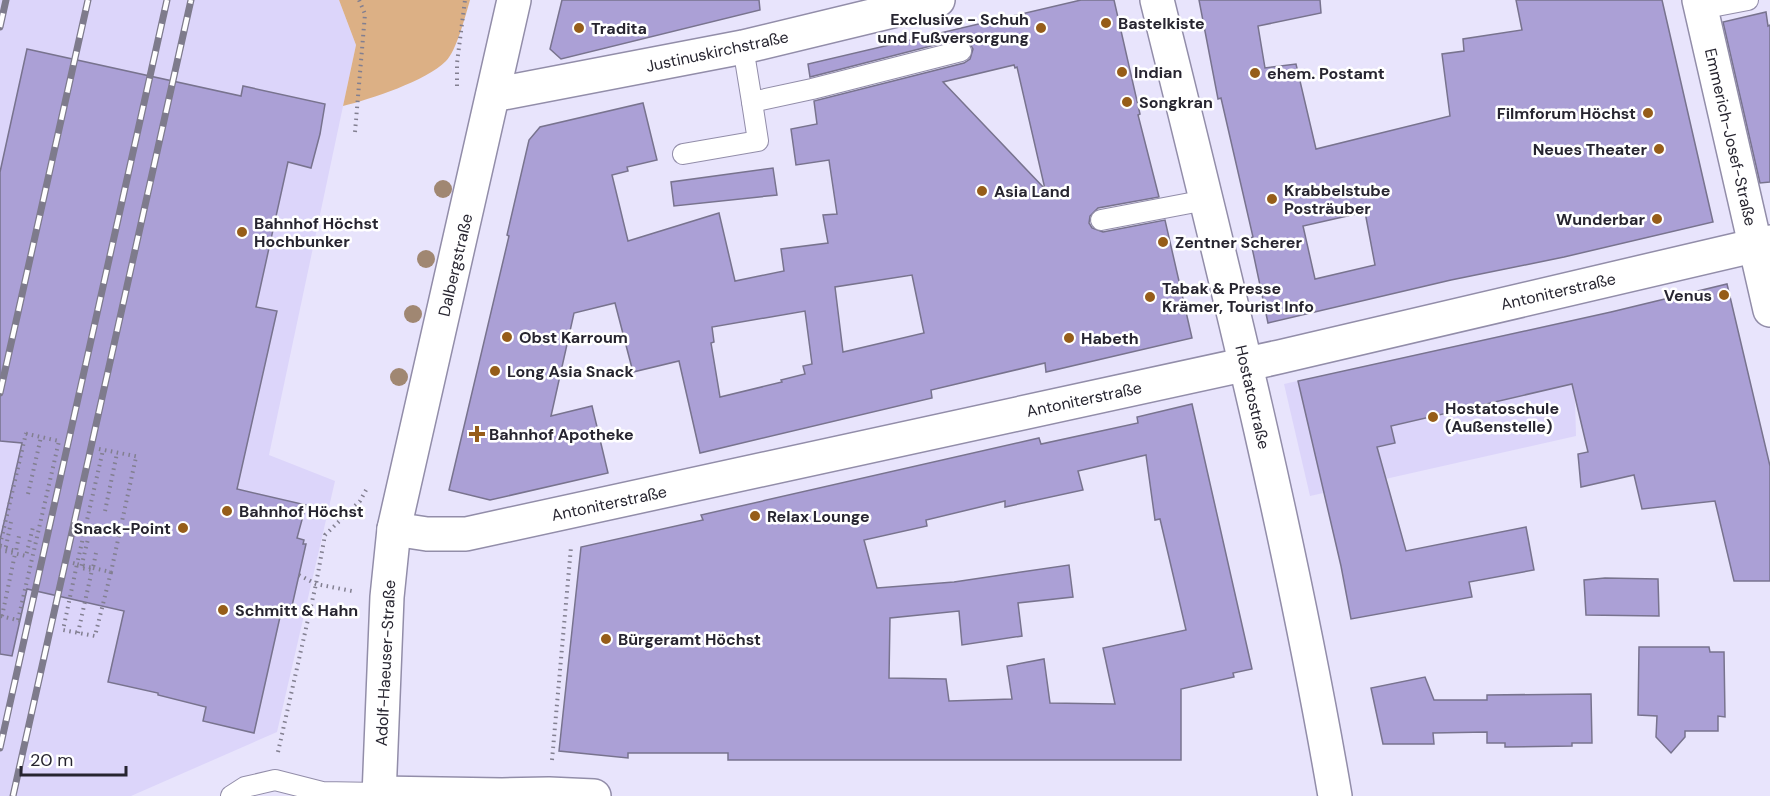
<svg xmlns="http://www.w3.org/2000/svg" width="1770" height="796" font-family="'DM Sans',sans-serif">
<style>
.built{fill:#dcd5fa}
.green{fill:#dcb085}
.building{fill:#aba0d6;stroke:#78738e;stroke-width:1.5;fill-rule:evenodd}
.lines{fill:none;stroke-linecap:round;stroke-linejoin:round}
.service-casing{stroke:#928da9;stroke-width:22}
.minor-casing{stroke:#928da9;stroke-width:36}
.tertiary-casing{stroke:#928da9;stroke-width:36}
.path{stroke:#827f90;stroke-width:4;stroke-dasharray:1.5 4.5;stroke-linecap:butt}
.service{stroke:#fff;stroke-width:20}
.minor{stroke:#fff;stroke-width:33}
.tertiary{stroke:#fff;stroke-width:33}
.rail-casing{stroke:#7e7b8c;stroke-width:7}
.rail{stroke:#fff;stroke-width:4.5;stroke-dasharray:14;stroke-linecap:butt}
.tree{fill:#a08772}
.poi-dot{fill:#965d19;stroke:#fff;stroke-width:2}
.labels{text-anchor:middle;stroke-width:5;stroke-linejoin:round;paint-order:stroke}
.poi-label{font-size:16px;font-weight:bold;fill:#272530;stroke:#fff;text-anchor:start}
.street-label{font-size:16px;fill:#272530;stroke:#fff}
</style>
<rect width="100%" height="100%" fill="#e8e4fc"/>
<g class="built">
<path d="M0,0H339L356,45L269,455L335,481L277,732L131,796H0Z"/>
<path d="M1562,322L1575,399L1576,436L1310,496L1284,384Z"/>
</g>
<path class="green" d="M339,0H470C466,14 456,52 446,61C426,81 371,99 343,106L356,45Z"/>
<g class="building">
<path d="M562,0H759L760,10L561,59L550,49Z"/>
<path d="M1081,0H1114L1140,114L1138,115L1159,197L1098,208L1090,216L1089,223L1092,228L1103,232L1165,220L1192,338L1046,372L1045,363L931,390L932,398L700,453L679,361L633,372L615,303L574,313L551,416L592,406L608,473L490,500L449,490L509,236L507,235L529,140L540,127L643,103L657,160L627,167L628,171L612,175L628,241L719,213L735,281L784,271L781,249L828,243L823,215L837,214L829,160L796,165L791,129L817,124L814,101L964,63L970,59L973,49L969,42L958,39L810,77L808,64ZM1014,65L1015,68L1017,67L1045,189L943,82ZM912,275L924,333L843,352L835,287ZM805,311L812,364L803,366L805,374L781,380L782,382L720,397L711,343L714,342L712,327Z"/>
<path d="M1199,0H1320L1321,13L1258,26L1265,68L1296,64L1316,149L1450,116L1442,54L1464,51L1463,39L1522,30L1516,0H1662L1713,222L1564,257L1451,280L1268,323L1250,238L1253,237L1221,98L1218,99ZM1365,212L1375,265L1315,279L1303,226Z"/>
<path d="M1766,12L1768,26L1770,25V182L1760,183L1723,22Z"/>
<path d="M27,49L241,96L243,86L325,104L320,134L311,168L288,162L256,307L277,311L237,489L306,505L297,538L304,540L303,544H306L292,606H290L289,610L282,608L254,733L203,721L206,707L158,695V693L108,682L124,611L27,589L12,656L0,654V540L22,443L0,441V172Z"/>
<path d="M773,168L777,195L674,206L671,182Z"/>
<path d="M1727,284L1770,466V581H1734L1715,501L1642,509L1634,475L1581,487L1578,454L1588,452L1572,384L1391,426L1395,443L1377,447L1406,551L1526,527L1534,570L1469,582L1472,597L1351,619L1341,566L1298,381L1611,312Z"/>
<path d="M1192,404L1252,669L1233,673L1234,677L1181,689V760H728V753H628V758L559,751L581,547L703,520L701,515L1039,438L1041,444L1138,423L1137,417ZM1146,455L1155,520L1160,519L1186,630L1103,648L1115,704L1050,703L1044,659L1007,666L1012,699L949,701L946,679L889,678L890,618L959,611L962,645L1022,636L1018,603L1073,597L1069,565L954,582L877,588L864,540L927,526L926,520L1005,501V507L1083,490L1078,471Z"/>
<path d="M1605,578L1658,579L1659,616L1586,615L1584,580Z"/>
<path d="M1639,647H1709L1710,652H1724L1725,717L1718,716V731H1685V737L1671,753L1656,737L1657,716L1638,715Z"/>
<path d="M1425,677L1434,700H1487V695L1591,694L1592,743H1572V746L1505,747V743H1487V732L1433,733L1434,744H1383L1371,688Z"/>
</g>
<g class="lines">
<g class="service-casing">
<g id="service">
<path d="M1701,9L1748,0"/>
<path d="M743,47L752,102L812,89L961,51"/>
<path d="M683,154L758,141L752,102"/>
<path d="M1101,220L1206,200"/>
<path d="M231,796L245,787L275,780L322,792L379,793"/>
</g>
</g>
<g class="minor-casing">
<g id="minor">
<path d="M1699,0L1770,310"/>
<path d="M493,95L743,47L938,0"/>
<path d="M394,529L427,534H466L1279,357L1770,242"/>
<path d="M379,793L502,795L549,794L594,796"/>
<path d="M379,796L387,597L394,529L514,0"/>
</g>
</g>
<g class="tertiary-casing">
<path id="tertiary" d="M1157,0C1222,264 1289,528 1335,796"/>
</g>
<g class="path">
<path d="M457,86V63L465,0"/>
<path d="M355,132L365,14L359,0"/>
<path d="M99,449L140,457"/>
<path d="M28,494L41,437"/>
<path d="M105,511L117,453"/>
<path d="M11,522L5,551L26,556L33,527"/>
<path d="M0,545L26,433"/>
<path d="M0,547L16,551L19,536"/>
<path d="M96,553L93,568L77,564L103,450"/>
<path d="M73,563L77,564L63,630L95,636L111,572H114"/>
<path d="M93,568L111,572L136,457"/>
<path d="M299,575L316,584L352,591"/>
<path d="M1,616L21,621"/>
<path d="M2,616L15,554"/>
<path d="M18,620L59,441L23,433"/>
<path d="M78,633L92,570L81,568L88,539"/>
<path d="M278,752L316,584L325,535L360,501L366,490"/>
<path d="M552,760L571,547"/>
</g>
<use href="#service" class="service"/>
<use href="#minor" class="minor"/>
<use href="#tertiary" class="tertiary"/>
<g class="rail-casing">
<g id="rail">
<path d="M0,27L6,0"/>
<path d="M0,393L88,0"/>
<path d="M0,748L167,0"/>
<path d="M13,796L191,0"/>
</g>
</g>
<use href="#rail" class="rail"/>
</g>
<g class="tree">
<circle cx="443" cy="189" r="9"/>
<circle cx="426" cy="259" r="9"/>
<circle cx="413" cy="314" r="9"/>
<circle cx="399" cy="377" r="9"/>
</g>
<g class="poi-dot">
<circle cx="1106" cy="23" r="6"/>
<circle cx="579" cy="28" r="6"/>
<circle cx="1041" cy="28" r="6"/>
<circle cx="1122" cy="72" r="6"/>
<circle cx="1255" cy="73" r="6"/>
<circle cx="1127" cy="102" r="6"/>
<circle cx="1648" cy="113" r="6"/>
<circle cx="1659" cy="149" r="6"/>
<circle cx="982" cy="191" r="6"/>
<circle cx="1272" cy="199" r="6"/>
<circle cx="1657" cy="219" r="6"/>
<circle cx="242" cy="232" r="6"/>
<circle cx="1163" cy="242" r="6"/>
<circle cx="1724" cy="295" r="6"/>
<circle cx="1150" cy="297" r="6"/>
<circle cx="507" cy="337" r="6"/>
<circle cx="1069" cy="338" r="6"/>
<circle cx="495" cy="371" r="6"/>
<circle cx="1433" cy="417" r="6"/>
<path d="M474 425h6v6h6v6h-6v6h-6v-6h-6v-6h6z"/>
<circle cx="227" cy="511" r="6"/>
<circle cx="755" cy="516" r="6"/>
<circle cx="183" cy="528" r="6"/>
<circle cx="223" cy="610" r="6"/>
<circle cx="606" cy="639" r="6"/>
</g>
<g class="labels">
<g class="poi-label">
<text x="1029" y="25" text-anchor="end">Exclusive - Schuh<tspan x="1029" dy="18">und Fußversorgung</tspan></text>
<text x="1118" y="29">Bastelkiste</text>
<text x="591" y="34">Tradita</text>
<text x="1134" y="78">Indian</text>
<text x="1267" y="79">ehem. Postamt</text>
<text x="1139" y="108">Songkran</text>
<text x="1636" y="119" text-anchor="end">Filmforum Höchst</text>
<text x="1647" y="155" text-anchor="end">Neues Theater</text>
<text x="1284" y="196">Krabbelstube<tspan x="1284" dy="18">Posträuber</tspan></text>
<text x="994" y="197">Asia Land</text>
<text x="1645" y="225" text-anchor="end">Wunderbar</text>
<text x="254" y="229">Bahnhof Höchst<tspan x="254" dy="18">Hochbunker</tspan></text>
<text x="1175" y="248">Zentner Scherer</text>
<text x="1162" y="294">Tabak &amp; Presse<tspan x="1162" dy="18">Krämer, Tourist Info</tspan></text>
<text x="1712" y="301" text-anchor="end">Venus</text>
<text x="519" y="343">Obst Karroum</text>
<text x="1081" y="344">Habeth</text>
<text x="507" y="377">Long Asia Snack</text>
<text x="1445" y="414">Hostatoschule<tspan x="1445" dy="18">(Außenstelle)</tspan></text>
<text x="489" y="440">Bahnhof Apotheke</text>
<text x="239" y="517">Bahnhof Höchst</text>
<text x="767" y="522">Relax Lounge</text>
<text x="171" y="534" text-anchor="end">Snack-Point</text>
<text x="235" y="616">Schmitt &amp; Hahn</text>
<text x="618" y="645">Bürgeramt Höchst</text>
</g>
<g class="street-label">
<text transform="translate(717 51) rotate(-12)" y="6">Justinuskirchstraße</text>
<text transform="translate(1731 137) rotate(77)" y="6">Emmerich-Josef-Straße</text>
<text transform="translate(455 265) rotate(-77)" y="6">Dalbergstraße</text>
<text transform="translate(1558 291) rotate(-13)" y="6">Antoniterstraße</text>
<text transform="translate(1253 397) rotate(77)" y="6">Hostatostraße</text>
<text transform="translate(1084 399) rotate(-12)" y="6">Antoniterstraße</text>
<text transform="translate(609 503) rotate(-12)" y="6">Antoniterstraße</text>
<text transform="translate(385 663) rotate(-87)" y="6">Adolf-Haeuser-Straße</text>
</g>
</g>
<path d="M21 766v9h105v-9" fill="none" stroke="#272530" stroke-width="3"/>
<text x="30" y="766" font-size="18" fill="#272530" stroke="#ffffff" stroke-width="4.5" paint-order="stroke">20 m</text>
</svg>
